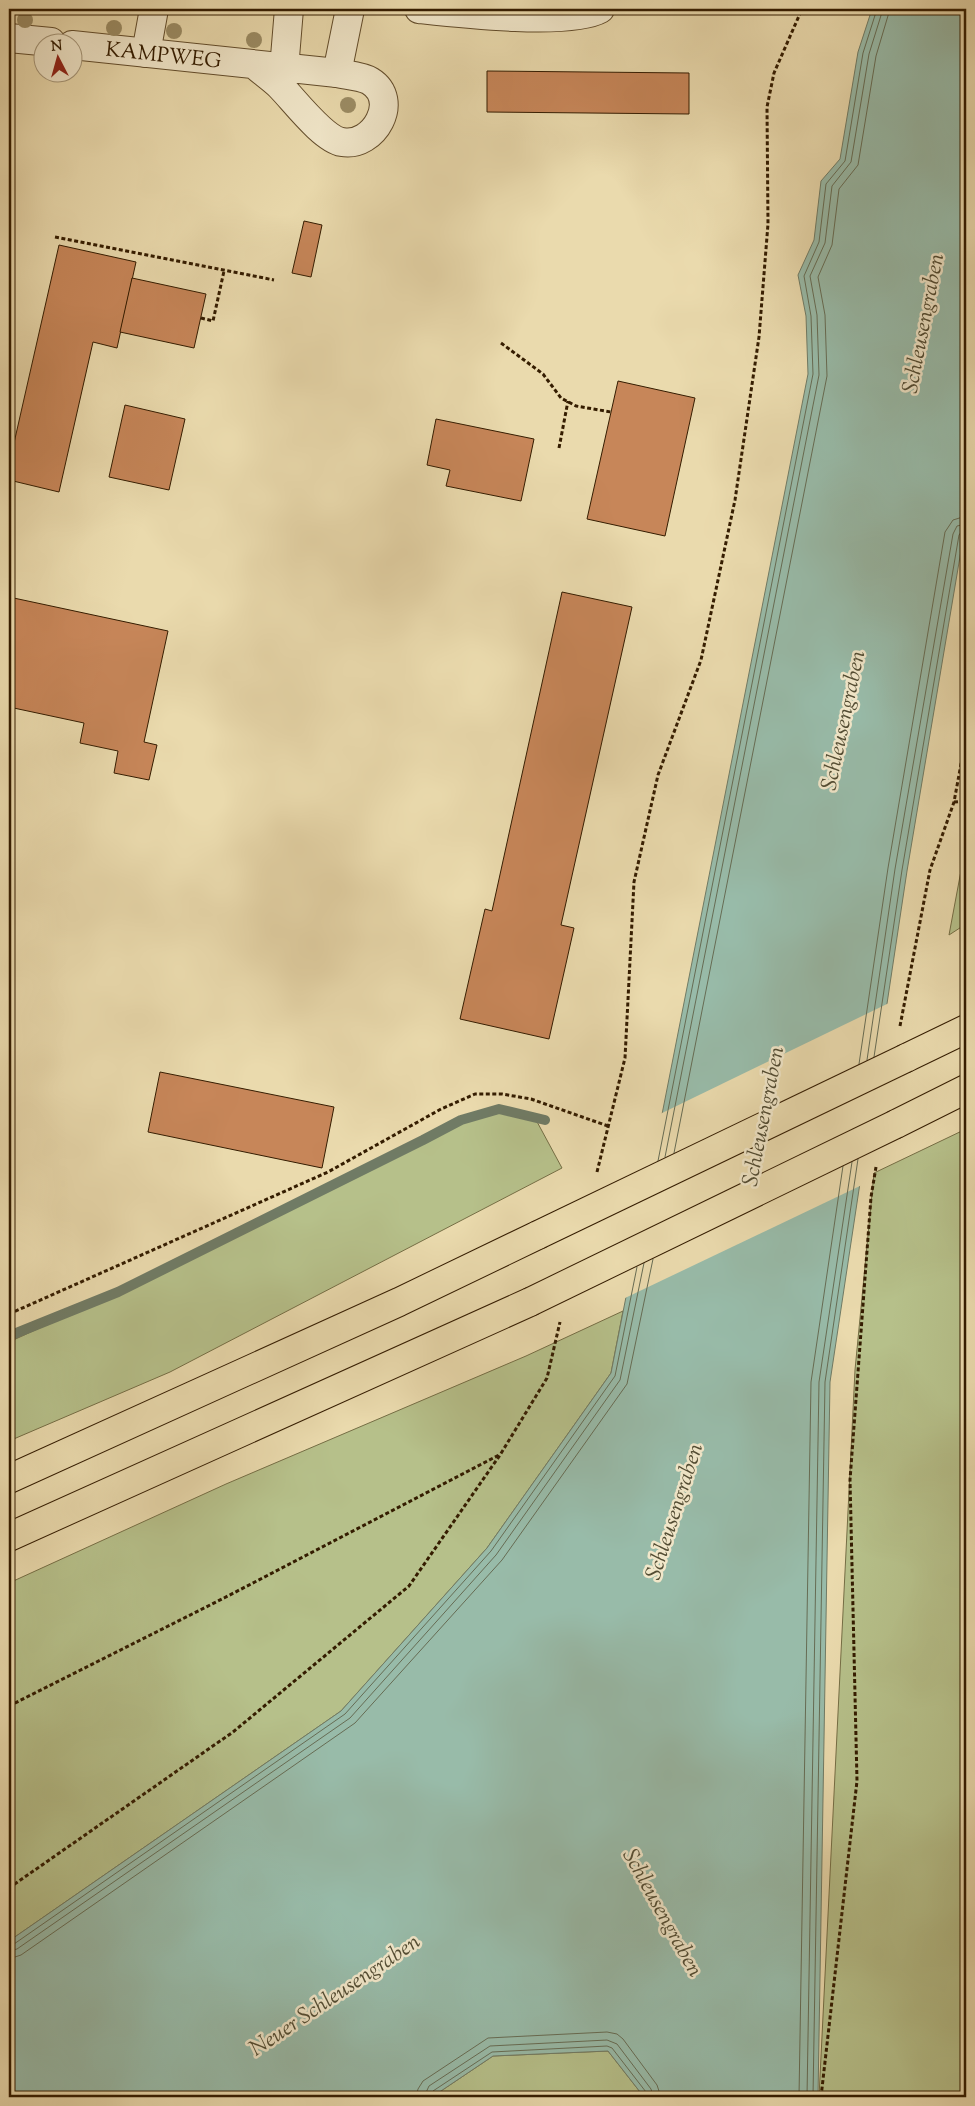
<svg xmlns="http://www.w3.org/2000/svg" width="975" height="2106" font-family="'Sorts Mill Goudy',serif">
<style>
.green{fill:#b6c08a;stroke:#756e45}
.water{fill:#98bba9;stroke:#707b65}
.pier{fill:#eadaad}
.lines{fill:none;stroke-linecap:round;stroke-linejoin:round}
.shore{stroke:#666c54;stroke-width:1}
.stream{stroke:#707b65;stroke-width:10}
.building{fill:#c78659;stroke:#341c00}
.minor-casing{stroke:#624c2b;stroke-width:30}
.highway-casing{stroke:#341c00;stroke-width:30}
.path{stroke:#341c00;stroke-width:3;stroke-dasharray:4 2.5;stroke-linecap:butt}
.minor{stroke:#f1e7ca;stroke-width:28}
.highway{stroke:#eadaad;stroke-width:28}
.highway-bridge-casing{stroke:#341c00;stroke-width:30;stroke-linecap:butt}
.highway-bridge{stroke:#eadaad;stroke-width:28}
.tree{fill:#9b8c64}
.labels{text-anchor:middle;stroke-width:5;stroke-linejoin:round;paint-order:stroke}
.street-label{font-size:21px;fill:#341c00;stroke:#f1e7ca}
.water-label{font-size:22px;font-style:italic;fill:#524c33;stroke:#f1e7ca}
</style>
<rect width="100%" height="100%" fill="#eadaad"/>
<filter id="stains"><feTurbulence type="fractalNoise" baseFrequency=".004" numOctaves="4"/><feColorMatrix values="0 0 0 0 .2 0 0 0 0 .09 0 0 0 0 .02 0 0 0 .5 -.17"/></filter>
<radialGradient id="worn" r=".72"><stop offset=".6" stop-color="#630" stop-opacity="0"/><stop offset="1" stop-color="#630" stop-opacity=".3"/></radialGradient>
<g class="green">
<path d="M966,844V924L949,935Z"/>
<path d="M499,1109L535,1118L562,1168L170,1372L9,1441V1342L118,1292L423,1140L461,1120Z"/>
<path d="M966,1129V2097H819L855,1370L874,1173Z"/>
<path d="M623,1311L611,1373L487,1548L341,1711L9,1941V1583L226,1484L526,1356Z"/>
<path d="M608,2051L644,2097H432L493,2056Z"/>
</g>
<path class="water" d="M872,9H966V521L907,871L830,1382L818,2097H644L608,2051L493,2056L432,2097H9V1941L341,1711L487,1548L611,1373L808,374L806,316L798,275L814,240L821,181L840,159L858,52Z"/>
<path class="pier" d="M889,1003L862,1185L623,1299L660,1114Z"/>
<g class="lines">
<g class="shore">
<path d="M874,1057L902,870L959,535L962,531L966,530"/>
<path d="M867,1060L895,869L953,534L957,526L966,524"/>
<path d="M859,1064L888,868L945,532L953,520L966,516"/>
<path d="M674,1153L827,376L825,315L818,277L832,245L839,189L858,165L876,56L890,9"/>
<path d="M665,1157L819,375L817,315L810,276L825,243L832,186L851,162L869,54L883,9"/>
<path d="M658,1161L813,374L811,316L804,276L819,242L826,184L845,161L863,53L877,9"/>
<path d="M9,1945L14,1944L345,1714L491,1551L615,1376L637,1267"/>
<path d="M9,1951L17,1949L350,1718L496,1555L620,1380L644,1263"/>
<path d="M9,1959L21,1955L355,1723L502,1560L627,1384L653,1259"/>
<path d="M416,2097L418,2089L423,2081L488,2038L607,2032L617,2034L623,2039L657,2085L661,2097"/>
<path d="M424,2097L429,2086L490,2046L607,2040L617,2044L651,2089L653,2097"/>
<path d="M430,2097L433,2091L492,2052L607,2046L612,2048L646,2092L647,2097"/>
<path d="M799,2097L811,1382L843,1166"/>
<path d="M807,2097L819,1382L852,1162"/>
<path d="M813,2097L825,1382L858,1159"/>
</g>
<path class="stream" d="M9,1336L118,1292L423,1140L461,1120L499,1109L545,1120"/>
</g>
<g class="building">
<path d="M487,71L689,73V114L487,112Z"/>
<path d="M304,221L322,225L311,277L292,273Z"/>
<path d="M59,245L136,262L117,348L93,342L59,492L9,480V465Z"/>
<path d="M132,278L206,294L194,348L120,332Z"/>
<path d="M618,381L695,398L665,536L587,519Z"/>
<path d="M125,405L185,419L169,490L109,477Z"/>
<path d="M436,419L534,439L521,501L446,486L450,470L427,465Z"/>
<path d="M562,592L632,607L561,925L574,928L549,1039L460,1019L485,909L492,911Z"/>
<path d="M9,597L168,631L144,742L157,745L149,780L114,773L118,751L80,743L84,723L9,707Z"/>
<path d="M160,1072L334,1107L322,1168L148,1132Z"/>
</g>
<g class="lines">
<g class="minor-casing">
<g id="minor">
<path d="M419,9C456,13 570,26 600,9"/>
<path d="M9,38L51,42"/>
<path id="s1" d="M72,45L337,73C346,75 362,76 370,81C401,100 374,148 342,142C323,139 294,100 280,86C273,79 264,73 256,66"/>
<path d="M146,53L154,9"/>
<path d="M284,69L289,9"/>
<path d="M337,73L350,9"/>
</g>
</g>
<g class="highway-casing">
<g id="highway">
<path d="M906,1058L966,1029"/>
<path d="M896,1124L966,1089"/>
<path d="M9,1479L399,1302L538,1235"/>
<path d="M9,1537L530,1302"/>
</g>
</g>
<g class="path">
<path d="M55,237L274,280"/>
<path d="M201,318L213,321L224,271"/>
<path d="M501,343L543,374L561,398L576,406L611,412"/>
<path d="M559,448L568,401"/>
<path d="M954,802L966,801"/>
<path d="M900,1026L930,870L954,802L966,737"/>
<path d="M597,1172L625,1058L634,882L658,775L701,660L735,500L759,337L768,224L767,107L774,73L802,9"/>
<path d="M9,1314L328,1172L441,1109L475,1094H502L531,1099L608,1126"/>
<path d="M9,1706L224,1598L499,1455"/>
<path d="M9,1888L233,1732L409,1586L500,1455L547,1378L560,1322"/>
<path d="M479,2097L482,2095V2097"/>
<path d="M821,2097L857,1781L850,1480L871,1197L876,1167"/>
</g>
<use href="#minor" class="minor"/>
<use href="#highway" class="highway"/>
<g class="highway-bridge-casing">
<g id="highway-bridge">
<path d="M538,1235L906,1058"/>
<path d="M530,1302L896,1124"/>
</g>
</g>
<use href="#highway-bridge" class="highway-bridge"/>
</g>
<g class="tree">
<circle cx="25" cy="20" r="8"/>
<circle cx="114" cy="28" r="8"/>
<circle cx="174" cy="31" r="8"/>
<circle cx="254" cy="40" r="8"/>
<circle cx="348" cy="105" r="8"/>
</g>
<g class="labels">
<g class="street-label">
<text dy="7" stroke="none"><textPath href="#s1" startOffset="92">KAMPWEG</textPath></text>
</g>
<g class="water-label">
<text transform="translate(922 323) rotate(-79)" y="8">Schleusengraben</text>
<text transform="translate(842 720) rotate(-78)" y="8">Schleusengraben</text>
<text transform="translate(762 1116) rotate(-79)" y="8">Schleusengraben</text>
<text transform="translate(673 1511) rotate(-72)" y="8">Schleusengraben</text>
<text transform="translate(664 1912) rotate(61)" y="8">Schleusengraben</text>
<text transform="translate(334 1994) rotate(-34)" y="8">Neuer Schleusengraben</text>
</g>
</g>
<rect width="975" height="2106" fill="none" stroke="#eadaad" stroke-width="30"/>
<rect x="10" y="10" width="955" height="2086" fill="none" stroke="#341c00" stroke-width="2.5"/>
<rect x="15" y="15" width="945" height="2076" fill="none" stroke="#341c00"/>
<g transform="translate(58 58) rotate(354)"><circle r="24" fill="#f1e7ca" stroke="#a59679"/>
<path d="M0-4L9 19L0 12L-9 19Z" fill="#8f2418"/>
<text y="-8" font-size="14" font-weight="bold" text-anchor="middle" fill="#341c00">N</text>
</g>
<rect width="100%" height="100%" filter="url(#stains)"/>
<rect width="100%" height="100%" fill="url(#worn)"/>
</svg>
